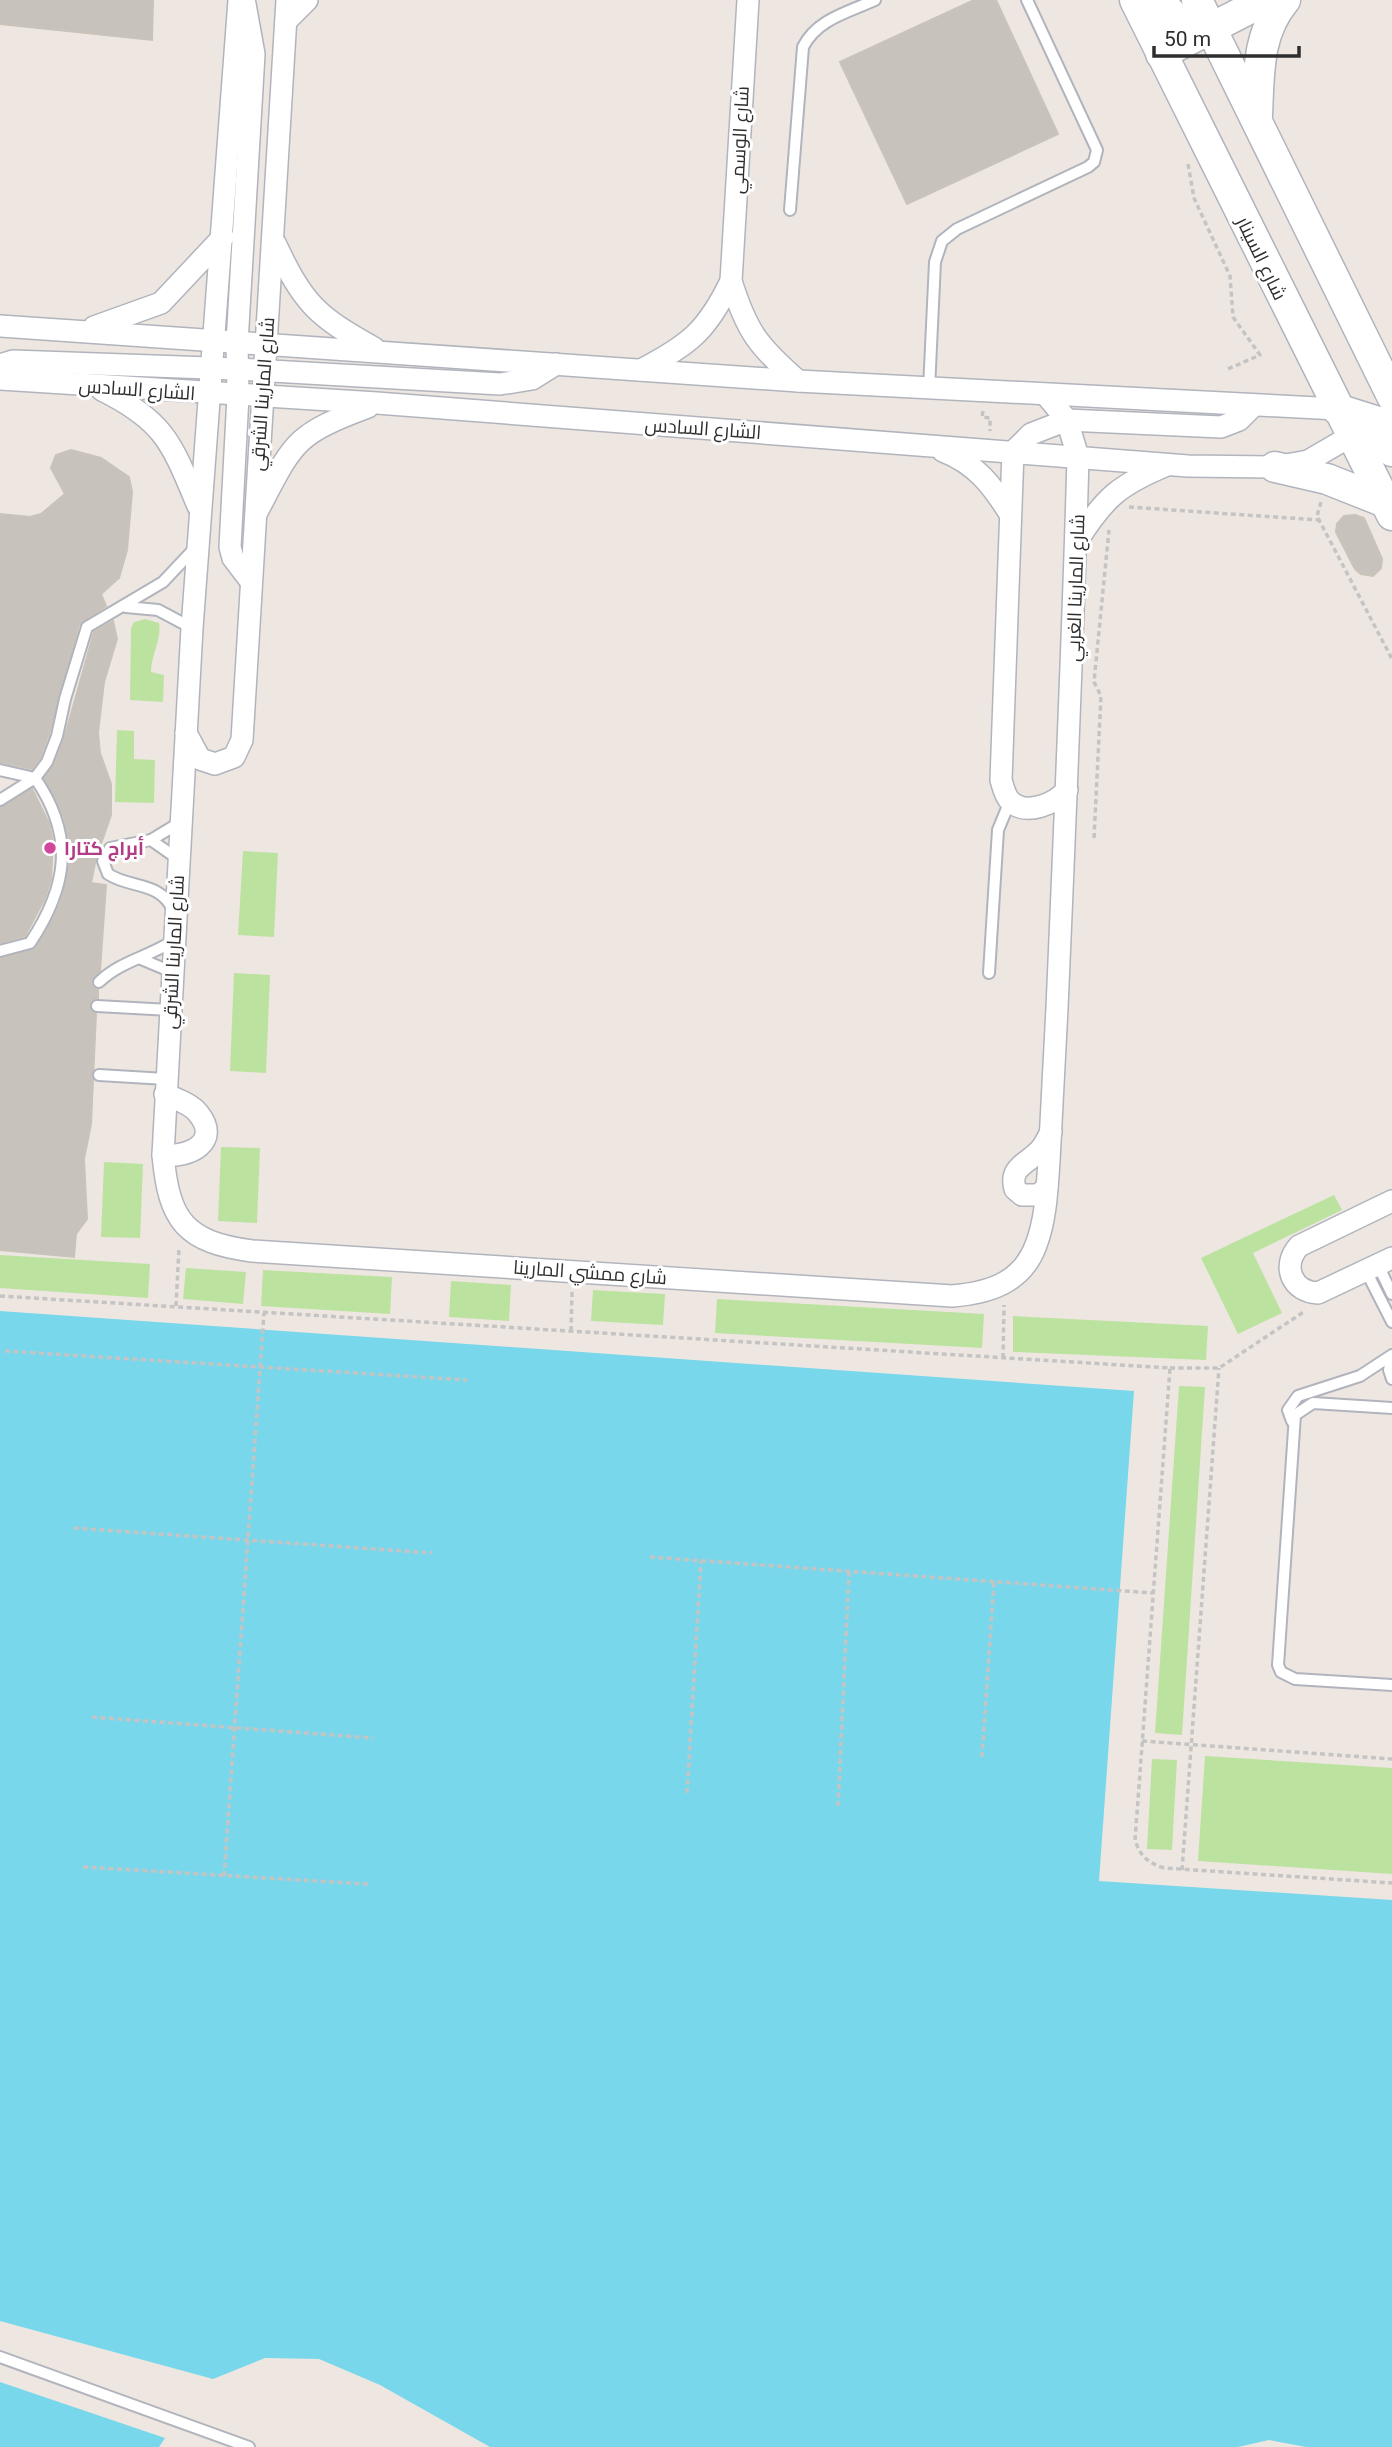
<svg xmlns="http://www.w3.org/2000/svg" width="1392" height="2447" font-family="Roboto,Cairo,sans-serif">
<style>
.garden{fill:#bce2a0}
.water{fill:#79d7eb}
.building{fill:#c7c3bc;stroke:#cac3ba;stroke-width:2}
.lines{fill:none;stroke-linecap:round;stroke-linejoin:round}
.lane-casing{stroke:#b1b4bd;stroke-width:14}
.street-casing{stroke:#b1b4bd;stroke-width:24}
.secondary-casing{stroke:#b1b4bd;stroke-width:33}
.path{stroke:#c4c4c4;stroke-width:3.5;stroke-dasharray:5 3.5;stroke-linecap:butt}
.lane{stroke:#fff;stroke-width:10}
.street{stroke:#fff;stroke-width:21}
.secondary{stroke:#fff;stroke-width:30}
.hotel-dot{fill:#d1479c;stroke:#fff;stroke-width:2.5}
.labels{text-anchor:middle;stroke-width:6;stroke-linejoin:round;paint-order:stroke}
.street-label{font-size:19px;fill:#2e2e2e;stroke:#fff}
.hotel-label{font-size:19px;font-weight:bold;fill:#b23c85;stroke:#fff;text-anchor:start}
</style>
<rect width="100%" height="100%" fill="#eee7e1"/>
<g class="garden">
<path d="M145,619L159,623C162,639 151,655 151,672L164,675L163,702L130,700L131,628L134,622Z"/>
<path d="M117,730L134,731V759L155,760L154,803L115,802Z"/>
<path d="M243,851L278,853L274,937L238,935Z"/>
<path d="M234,973L270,975L266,1073L230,1071Z"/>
<path d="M221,1147L260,1148L257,1223L218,1221Z"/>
<path d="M104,1162L143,1164L140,1238L101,1237Z"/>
<path d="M1334,1195L1342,1210L1253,1253L1282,1313L1238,1334L1201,1258Z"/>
<path d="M0,1255L150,1264L148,1298L0,1288Z"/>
<path d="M186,1268L246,1272L243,1304L183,1299Z"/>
<path d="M263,1270L392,1277L390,1314L261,1306Z"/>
<path d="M451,1281L511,1285L509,1321L449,1317Z"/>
<path d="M593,1290L665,1294L663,1325L591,1321Z"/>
<path d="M717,1299L984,1314L982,1348L715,1333Z"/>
<path d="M1013,1316L1208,1326L1206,1360L1013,1352Z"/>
<path d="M1179,1386L1205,1387L1182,1735L1155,1733Z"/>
<path d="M1205,1756L1392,1768V1874L1198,1861Z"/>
<path d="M1152,1759L1177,1760L1172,1850L1147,1849Z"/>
</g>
<g class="water">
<path d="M0,1311L1134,1391L1099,1881L1392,1900V2447H1306L1269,2440L1238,2447H490L380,2385L319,2359L265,2358L213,2379L0,2321Z"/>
<path d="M0,2382L165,2438L159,2447H0Z"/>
</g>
<g class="building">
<path d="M0,0H153L152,40L0,24Z"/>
<path d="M974,0H996L1058,134L907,204L840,62Z"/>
<path d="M71,450L101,458L129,477L132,492L127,550L119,578L101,594L106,606L79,625L49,734L40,758L32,769L0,762V514L30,517L41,514L65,494L51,468L56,455Z"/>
<path d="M1355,515L1364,518L1382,559L1381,568L1373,576L1361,574L1355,569L1336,532L1337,524L1344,516Z"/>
<path d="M113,621L117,639L104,682L98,733L100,753L111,784V815L96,858L91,883L106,885L100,971L91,983L98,990V998L89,1005L96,1014L91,1124L84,1159L87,1219L76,1234L74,1257L0,1250V959L36,948L60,904L70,862L69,840L64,817L44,778L54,765L64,739L94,632Z"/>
<path d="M32,789L49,823L53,842L51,879L45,898L25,936L0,943V808Z"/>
</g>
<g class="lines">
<g class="lane-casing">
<g id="lane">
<path d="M790,210L803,47C817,19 849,12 875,0"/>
<path d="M929,389L935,262L942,241L957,229L1088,167L1094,162L1097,150L1027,0"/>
<path d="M126,607L158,610L192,628"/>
<path d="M0,770L35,778C75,836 68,886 30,943L0,951"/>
<path d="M0,800L35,778L47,762L57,736L65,699L87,627L163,582L194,549"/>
<path d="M151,840L178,859"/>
<path d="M173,910C160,881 131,889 108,874L103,861L110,848L151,840L179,823"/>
<path d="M141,959L172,972"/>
<path d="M989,973L998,830L1010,801"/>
<path d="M99,982C121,961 148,957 173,941"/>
<path d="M97,1006L170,1010"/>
<path d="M99,1075L166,1079"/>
<path d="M1378,1265L1392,1294"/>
<path d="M1366,1271L1392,1322"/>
<path d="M1392,1356L1389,1370L1392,1379"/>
<path d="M1392,1408L1313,1403L1295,1415L1278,1665L1281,1672L1295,1679L1392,1685"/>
<path d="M1292,1421L1288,1410L1298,1396L1360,1376L1392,1355"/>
<path d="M0,2357L249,2447"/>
</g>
</g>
<g class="street-casing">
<g id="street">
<path d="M239,0L192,628L163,1155C169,1221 185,1242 252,1251L952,1296C989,1293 1022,1283 1036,1245C1046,1219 1047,1189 1049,1161C1052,1110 1054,1059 1057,1008C1065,824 1073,640 1078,457L1067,420L1046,395"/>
<path d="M748,0L731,281C747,332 758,346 798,381"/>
<path d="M245,4L254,54L237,343L238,396L230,547L233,558L249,579"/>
<path d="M286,21L307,0"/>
<path d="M275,243C303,303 316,316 374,348"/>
<path d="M0,326L798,381L1337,409"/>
<path d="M94,327L161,303L223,237"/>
<path d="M0,365L13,361L237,369L500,384L532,379L556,364"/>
<path d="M641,370C689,345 707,331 731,281"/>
<path d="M0,379L377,403L1188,466L1275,467L1308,461L1392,412"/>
<path d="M102,390C165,421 172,444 198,506"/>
<path d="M943,451C976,464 992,485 1010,514"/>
<path d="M1013,452L1001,780C1003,787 1005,796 1010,801C1026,817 1056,803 1067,790"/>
<path d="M1013,452L1031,434L1067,420L1221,427L1239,420L1253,406"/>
<path d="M257,512C294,442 293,435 368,407"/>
<path d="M1077,541C1105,497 1119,485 1167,465"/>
<path d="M186,733L200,759L215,764L234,757L242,740L287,0"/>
<path d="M163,1155C189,1158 222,1142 198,1113C191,1104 176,1099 165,1094"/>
<path d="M1047,1187L1039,1195H1022L1015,1189C1009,1168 1026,1164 1038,1152C1044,1147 1047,1139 1051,1132"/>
<path d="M1392,1201L1299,1246C1281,1266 1292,1292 1318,1293L1392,1258"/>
</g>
</g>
<g class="secondary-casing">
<g id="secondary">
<path d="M1135,0L1392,515"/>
<path d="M1161,0C1172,20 1188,29 1211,28"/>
<path d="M1197,0L1392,396"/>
<path d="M1161,54L1266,0"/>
<path d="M1257,115C1259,74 1257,33 1285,0"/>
<path d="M1337,409L1375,421L1392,451"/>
<path d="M1275,467L1327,479L1385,502"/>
</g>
</g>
<g class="path">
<path d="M1188,164L1194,198L1230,276L1233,317L1260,355L1228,369"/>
<path d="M983,411L982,417L990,418V431"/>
<path d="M1321,502L1317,516L1392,659"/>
<path d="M1129,507L1319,520"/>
<path d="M1094,838L1101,696L1094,682L1109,530"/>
<path d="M0,1296L1170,1368L1135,1840C1140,1856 1148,1863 1164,1868L1392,1883"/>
<path d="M176,1306L179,1248"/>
<path d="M571,1331L572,1291"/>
<path d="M5,1351L467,1380"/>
<path d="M1003,1358L1004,1305"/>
<path d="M1170,1368H1219L1305,1311"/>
<path d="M74,1528L432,1553"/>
<path d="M650,1557L1153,1593"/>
<path d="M92,1717L373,1738"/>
<path d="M1142,1741L1392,1759"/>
<path d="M982,1757L994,1581"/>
<path d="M687,1793L701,1561"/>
<path d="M838,1806L849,1571"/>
<path d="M83,1867L368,1884"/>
<path d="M1182,1870L1219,1368"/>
<path d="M224,1876L264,1313"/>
</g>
<use href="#lane" class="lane"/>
<use href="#street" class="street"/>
<use href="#secondary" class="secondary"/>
</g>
<circle class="hotel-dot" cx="50" cy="848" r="7"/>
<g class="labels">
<g class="street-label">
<text transform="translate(739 140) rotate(-87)" y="7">شارع الوسمي</text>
<text transform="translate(1262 258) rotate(64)" y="7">شارع السينار</text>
<text transform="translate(137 389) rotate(4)" y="7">الشارع السادس</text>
<text transform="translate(262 394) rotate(-86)" y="7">شارع المارينا الشرقي</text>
<text transform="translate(703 428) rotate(4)" y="7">الشارع السادس</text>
<text transform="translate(1075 588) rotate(-88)" y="7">شارع المارينا الغربي</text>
<text transform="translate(173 952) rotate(-87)" y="7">شارع المارينا الشرقي</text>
<text transform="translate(590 1272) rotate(4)" y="7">شارع ممشي المارينا</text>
</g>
<g class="hotel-label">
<text x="64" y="855">أبراج كتارا</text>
</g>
</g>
<path d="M1154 46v10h145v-10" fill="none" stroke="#2e2e2e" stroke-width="3.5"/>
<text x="1164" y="46" font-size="21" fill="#2e2e2e" stroke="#ffffff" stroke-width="5" paint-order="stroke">50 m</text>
</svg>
